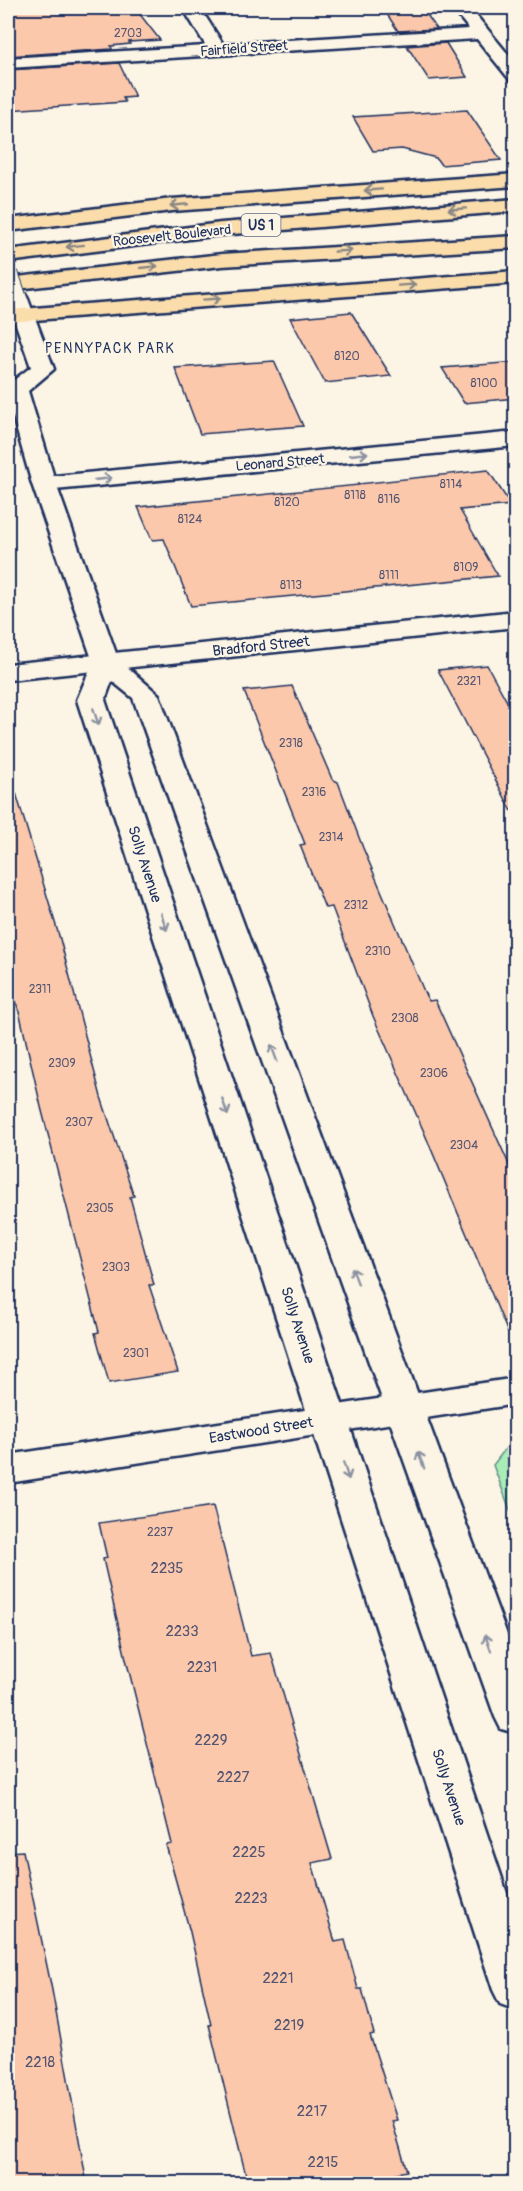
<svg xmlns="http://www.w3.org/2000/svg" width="523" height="2191" font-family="Pangolin,sans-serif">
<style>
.green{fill:#a9ecb6;stroke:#628e8a;stroke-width:1.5}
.building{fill:#fbc8ac;stroke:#1b2f5e;stroke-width:1.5}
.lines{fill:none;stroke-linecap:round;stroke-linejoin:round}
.street-casing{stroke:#1b2f5e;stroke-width:5}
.secondary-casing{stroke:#1b2f5e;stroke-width:5}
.highway-casing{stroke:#1b2f5e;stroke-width:5}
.street{fill:#fcf5e5;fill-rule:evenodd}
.secondary{fill:#fcf5e5;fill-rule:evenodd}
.highway{fill:#faddab;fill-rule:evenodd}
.secondary-bridge-casing{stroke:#1b2f5e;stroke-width:22;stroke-linecap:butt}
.secondary-bridge{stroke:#fcf5e5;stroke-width:20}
.oneway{stroke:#8a8684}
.oneway2{stroke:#8c92a2}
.labels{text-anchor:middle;stroke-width:4.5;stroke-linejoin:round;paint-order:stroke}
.number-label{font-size:12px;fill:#535572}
.far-street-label{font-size:14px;fill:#1b2f5e;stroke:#fcf5e5}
.shield{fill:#fcf5e5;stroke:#5e6a86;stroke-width:1.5}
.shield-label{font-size:14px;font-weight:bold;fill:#1b2f5e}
.far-neighbourhood-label{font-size:14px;letter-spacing:1.5px;fill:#1b2f5e;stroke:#fcf5e5}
.street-label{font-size:15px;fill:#1b2f5e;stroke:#fcf5e5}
.near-number-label{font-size:15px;fill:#535572}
</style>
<rect width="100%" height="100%" fill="#fcf5e5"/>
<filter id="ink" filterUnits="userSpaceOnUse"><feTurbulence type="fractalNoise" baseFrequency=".0167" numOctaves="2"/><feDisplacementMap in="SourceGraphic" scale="12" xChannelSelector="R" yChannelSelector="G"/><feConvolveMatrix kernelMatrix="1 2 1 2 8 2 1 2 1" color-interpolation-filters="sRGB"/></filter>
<g filter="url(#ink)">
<path class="green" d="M515,1447H516L515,1523L493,1465L506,1448Z"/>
<g class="building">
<path d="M49,8H135L160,40L129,42L130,44L111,46L112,49L8,56V11Z"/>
<path d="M383,8H418L421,12H425L437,29L398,31Z"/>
<path d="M446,43L467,77L429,80L407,46Z"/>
<path d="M119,63L135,97L123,98L125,102L8,110V70Z"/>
<path d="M467,110L501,160L441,165L436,158L402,149L373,151L353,117Z"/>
<path d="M351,312L391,376L325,383L290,318Z"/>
<path d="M274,361L303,426L200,434L175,368Z"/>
<path d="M516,362V398L464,403L442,368Z"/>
<path d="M488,470L511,505L460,510L498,576L191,606L164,539L152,540L138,507L359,485L358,484Z"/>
<path d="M487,665L516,718V819L438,670Z"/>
<path d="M292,686L332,779L338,782L363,848L426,996L429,1001L435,1000L516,1180V1352L424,1132L373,1016L332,907L325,908L300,845L305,844L244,691Z"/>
<path d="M16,793L60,939L101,1097L134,1196L130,1197L154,1285H149L178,1372L109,1383L95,1333L99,1332L41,1107L20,1015L15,999L8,1000V794Z"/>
<path d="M213,1506L251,1656L271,1653L332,1859L312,1863L335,1942L345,1940L358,1989H362L374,2034L370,2035L397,2120L392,2121L407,2171L397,2173L398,2178L370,2184H248L209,2025H211L190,1932L166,1845L172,1844L126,1659L103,1559L107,1558L99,1523Z"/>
<path d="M23,1851L52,1990L87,2184H8V1852Z"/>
</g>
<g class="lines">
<g class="street-casing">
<g id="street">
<path d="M183,8H200L223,44L469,29L452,8H470L516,64V81L510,80L477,39L8,68V58L206,46Z"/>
<path d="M516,432V446L44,491L35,489L32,484L35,479L44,477Z"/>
<path d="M516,611V627L8,680V664Z"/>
<path d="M516,1378V1404L8,1483V1455Z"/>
</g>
</g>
<g class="secondary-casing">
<path id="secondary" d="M17,293L25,294L28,299L54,369L28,391L56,484L118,659L159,695L516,1659V1733L501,1729L495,1717L133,698L112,681L105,700L516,1920V2010L500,2004L493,1990L77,700L93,662L32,484L8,399V378L14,380L31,367L8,302L9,294Z"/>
</g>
<g class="highway-casing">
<g id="highway">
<path d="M516,174V186L172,211L8,231V219L172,199Z"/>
<path d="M516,199V211L221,235L8,262V250L221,223Z"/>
<path d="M516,236V248L222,266L8,290V278L222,254Z"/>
<path d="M516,271V283L8,322V310Z"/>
</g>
</g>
<use href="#street" class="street"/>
<use href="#secondary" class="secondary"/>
<use href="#highway" class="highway"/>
<g class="secondary-bridge-casing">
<path id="secondary-bridge" d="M8,273L17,299"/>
</g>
<use href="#secondary-bridge" class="secondary-bridge"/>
</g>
<defs><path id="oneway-shaft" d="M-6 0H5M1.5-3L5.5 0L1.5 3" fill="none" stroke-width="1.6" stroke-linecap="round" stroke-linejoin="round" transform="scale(1.5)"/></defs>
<g class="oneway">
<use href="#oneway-shaft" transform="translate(373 190) rotate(176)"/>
<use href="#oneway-shaft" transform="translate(179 205) rotate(175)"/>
<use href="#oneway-shaft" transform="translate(457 209) rotate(176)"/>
<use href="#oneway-shaft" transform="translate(75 246) rotate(173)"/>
<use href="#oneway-shaft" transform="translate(343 251) rotate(-3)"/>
<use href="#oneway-shaft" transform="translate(149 267) rotate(-6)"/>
<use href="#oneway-shaft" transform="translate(407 285) rotate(-4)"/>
<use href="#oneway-shaft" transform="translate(212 299) rotate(-4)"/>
</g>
<g class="oneway2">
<use href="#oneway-shaft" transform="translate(359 454) rotate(-6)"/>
<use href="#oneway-shaft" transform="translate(103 479) rotate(-6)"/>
<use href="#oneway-shaft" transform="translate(96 717) rotate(72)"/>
<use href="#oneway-shaft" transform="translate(164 922) rotate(72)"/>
<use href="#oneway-shaft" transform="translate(274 1053) rotate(-110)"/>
<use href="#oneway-shaft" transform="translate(225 1107) rotate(72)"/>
<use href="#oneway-shaft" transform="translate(355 1276) rotate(-110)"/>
<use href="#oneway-shaft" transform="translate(421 1460) rotate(-111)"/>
<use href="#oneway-shaft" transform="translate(346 1471) rotate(72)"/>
<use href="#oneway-shaft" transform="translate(488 1643) rotate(-110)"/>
</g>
</g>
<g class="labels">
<g class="number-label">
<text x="128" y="37">2703</text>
<text x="347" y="360">8120</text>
<text x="484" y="387">8100</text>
<text x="451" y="488">8114</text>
<text x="355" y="499">8118</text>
<text x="389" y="503">8116</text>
<text x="287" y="506">8120</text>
<text x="190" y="523">8124</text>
<text x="466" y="571">8109</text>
<text x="389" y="579">8111</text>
<text x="291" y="589">8113</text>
<text x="469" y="685">2321</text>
<text x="291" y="747">2318</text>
<text x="314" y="796">2316</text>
<text x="331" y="841">2314</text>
<text x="356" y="909">2312</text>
<text x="378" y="955">2310</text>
<text x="40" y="993">2311</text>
<text x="405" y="1022">2308</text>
<text x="62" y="1067">2309</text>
<text x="434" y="1077">2306</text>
<text x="79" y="1126">2307</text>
<text x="464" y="1149">2304</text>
<text x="100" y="1212">2305</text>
<text x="116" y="1271">2303</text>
<text x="136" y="1357">2301</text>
<text x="160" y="1536">2237</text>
</g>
<g class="far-street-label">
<text transform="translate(244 48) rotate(-4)" y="5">Fairfield Street</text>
<text transform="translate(172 235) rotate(-6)" y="5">Roosevelt Boulevard</text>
<text transform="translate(280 462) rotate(-5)" y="5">Leonard Street</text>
</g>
<rect class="shield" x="241.5" y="214" width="39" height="22" rx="4.5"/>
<g class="shield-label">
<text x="261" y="230">US 1</text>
</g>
<g class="far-neighbourhood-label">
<text x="110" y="353">PENNYPACK PARK</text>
</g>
<g class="street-label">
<text transform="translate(261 646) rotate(-6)" y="5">Bradford Street</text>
<text transform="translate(145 864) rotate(72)" y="5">Solly Avenue</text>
<text transform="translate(298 1325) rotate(72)" y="5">Solly Avenue</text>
<text transform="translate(261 1430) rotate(-9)" y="5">Eastwood Street</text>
<text transform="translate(449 1787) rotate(72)" y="5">Solly Avenue</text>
</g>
<g class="near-number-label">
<text x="167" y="1573">2235</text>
<text x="182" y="1636">2233</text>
<text x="202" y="1672">2231</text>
<text x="211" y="1745">2229</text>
<text x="233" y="1782">2227</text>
<text x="249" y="1857">2225</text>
<text x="251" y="1903">2223</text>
<text x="278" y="1983">2221</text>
<text x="289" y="2030">2219</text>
<text x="40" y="2067">2218</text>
<text x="312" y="2116">2217</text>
<text x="323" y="2167">2215</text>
</g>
</g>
<rect width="523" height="2191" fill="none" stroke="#fcf5e5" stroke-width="30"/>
<rect x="15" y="15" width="493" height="2161" fill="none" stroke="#1b2f5e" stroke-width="2" filter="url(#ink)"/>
</svg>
